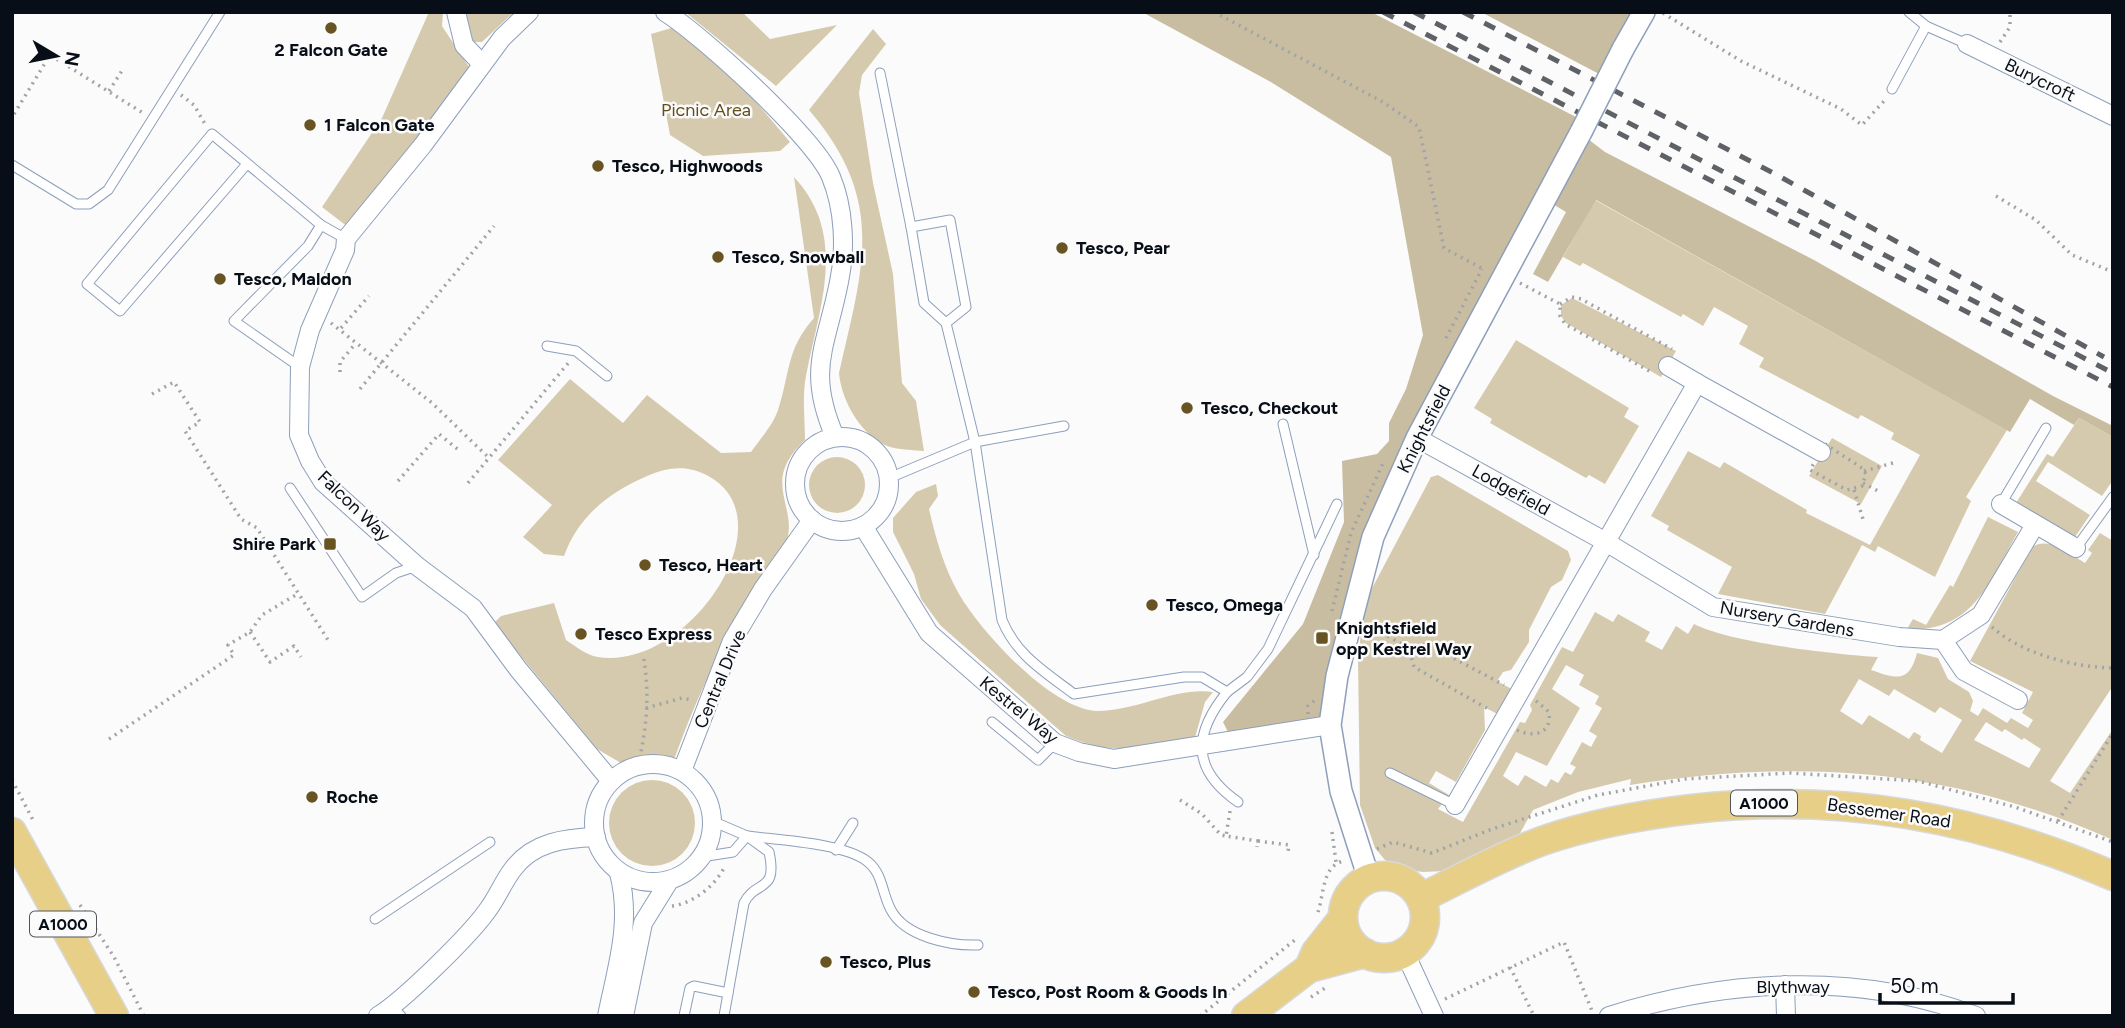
<svg xmlns="http://www.w3.org/2000/svg" width="2125" height="1028" font-family="Figtree,sans-serif">
<style>
.green{fill:#d5caae;fill-rule:evenodd}
.forest{fill:#c9bda1}
.lines{fill:none;stroke-linecap:round;stroke-linejoin:round}
.service-casing{stroke:#8d9fba;stroke-width:11}
.minor-casing{stroke:#8d9fba;stroke-width:20}
.tertiary-casing{stroke:#8d9fba;stroke-width:24}
.primary-casing{stroke:#d7d8da;stroke-width:31}
.path{stroke:#a1a3a7;stroke-width:3.5;stroke-dasharray:2 5;stroke-linecap:butt}
.service{stroke:#fff;stroke-width:9}
.minor{stroke:#fff;stroke-width:18}
.tertiary{stroke:#fff;stroke-width:21}
.primary{stroke:#e8cf88;stroke-width:28}
.rail{stroke:#5e6267;stroke-width:5;stroke-dasharray:12 12;stroke-linecap:butt}
.tertiary-bridge-casing{stroke:#8d9fba;stroke-width:24;stroke-linecap:butt}
.tertiary-bridge{stroke:#fff;stroke-width:21}
.poi-dot{fill:#675422;stroke:#fbfbfb;stroke-width:2.5}
.labels{text-anchor:middle;stroke-width:5;stroke-linejoin:round;paint-order:stroke}
.shield{fill:#fbfbfb;stroke:#51555b;stroke-width:2}
.shield-label{font-size:16px;font-weight:bold;fill:#080e17}
.poi-label{font-size:18px;font-weight:bold;fill:#080e17;stroke:#fbfbfb;text-anchor:start}
.street-label{font-size:18px;fill:#080e17;stroke:#fbfbfb}
.park-label{font-size:18px;fill:#614f1d;stroke:#fbfbfb}
</style>
<rect width="100%" height="100%" fill="#fbfbfb"/>
<g class="green">
<path d="M429,12H443L442,26L469,67L447,100L348,227L322,207L382,118Z"/>
<path d="M466,12H514L482,42H473L466,28Z"/>
<path d="M685,12H742L770,39L837,25L776,86Z"/>
<path d="M675,27L750,95L790,142L780,151L703,156L670,135L651,34Z"/>
<path d="M873,29L886,44L862,75L859,93L873,183L893,274L902,383L916,401L924,451C913,450 901,450 890,447C862,438 841,400 839,373C863,267 887,201 809,110Z"/>
<path d="M794,177C849,236 819,307 806,376C802,396 805,420 805,440C757,485 803,507 784,549C773,574 752,597 738,621C712,664 692,710 675,757L621,763L597,749L494,623L501,616L554,603L566,640C575,646 588,656 598,657C688,671 788,522 710,477C687,464 668,467 645,477C608,493 578,517 564,556L544,554L523,537L552,505L498,460L570,379L623,423L647,395L721,453L751,452C760,439 773,425 778,410C790,374 786,349 814,318Z"/>
<path d="M1595,200L2007,430L1966,497L1971,501L1935,577L1878,546L1875,552L1862,545L1825,614L1718,594L1732,567L1667,530L1669,526L1651,516L1688,451L1720,468L1724,462L1807,510L1806,513L1870,545L1920,455L1891,439L1894,433L1861,415L1858,419L1759,367L1764,358L1739,344L1748,326L1714,307L1703,326L1683,314L1681,317L1583,263L1580,266L1563,257Z"/>
<path d="M1572,298L1676,351L1661,377L1566,323L1561,316V305Z"/>
<path d="M1516,340L1629,408L1624,417L1639,426L1605,484L1589,475L1586,478L1490,423L1492,419L1474,408Z"/>
<path d="M2079,418L2113,437V480L2102,496L2048,462L2036,481L2090,515L2075,537L2016,503L2047,454L2053,457Z"/>
<path d="M1832,438L1882,466L1861,504L1809,476Z"/>
<circle cx="837" cy="485" r="28"/>
<path d="M1438,475L1568,551L1571,560L1562,580L1551,587L1529,630V642L1511,670L1503,672L1497,681L1519,693L1505,718L1484,707L1485,730L1456,782L1436,771L1429,783L1449,795L1438,809L1463,822L1520,722L1525,723L1532,710L1530,705L1562,647L1573,652L1595,612L1613,622L1618,614L1650,632L1645,641L1662,650L1676,626L1688,634L1694,624C1731,643 1834,654 1878,657L1871,670C1897,679 1909,683 1917,653L1938,658L1948,679L1969,692L1973,701L1970,711L1978,716L1983,708L2007,723L2011,718L2028,728L2033,720L2022,713L2033,692L1970,661L2032,547C2050,536 2069,554 2085,563L2092,553L2088,550L2100,533L2113,541V686L2050,781L2070,793L2113,729V840C1950,768 1804,758 1630,785L1631,779L1578,792L1533,810L1515,842L1445,871L1423,872L1396,868L1385,860L1375,848L1360,805L1358,659L1364,607L1369,594L1431,477ZM1566,665L1584,675L1579,685L1599,696L1595,704L1602,708L1589,731L1597,736L1591,747L1582,742L1570,764L1576,767L1571,775L1565,772L1558,783L1551,779L1546,787L1525,775L1518,786L1503,776L1516,752L1547,766L1580,708L1552,689ZM1859,679L1889,696L1894,689L1935,713L1940,707L1962,720L1942,753L1920,740L1921,736L1914,732L1909,739L1869,715L1862,725L1840,711ZM1986,722L2002,732L2005,729L2022,740L2024,738L2041,749L2029,768L1974,740Z"/>
<path d="M936,484L938,496L929,509C936,539 944,568 959,594C981,632 1053,711 1098,711C1137,711 1175,687 1213,692L1205,702L1194,741C1143,747 1116,757 1066,736L940,625L921,599L914,574L893,532V518L916,492Z"/>
<path d="M1988,517L2018,532C1990,581 1973,633 1907,629L1913,619L1926,625L1950,585L1953,587Z"/>
<circle cx="652" cy="823" r="43"/>
</g>
<g class="forest">
<path d="M1142,12H1371L1578,118L1357,566C1336,616 1329,670 1321,723L1229,734L1223,722L1303,624L1344,522L1342,461L1377,454L1389,441V423L1406,389L1423,335L1391,157L1269,81Z"/>
<path d="M1481,12H1634L1601,75Z"/>
<path d="M1584,136L1605,152L1814,260L2053,396L2113,426V437L2079,418L2074,425L2030,399L2010,432L1596,200L1548,282L1533,274L1566,212L1551,203Z"/>
</g>
<g class="lines">
<g class="service-casing">
<g id="service">
<path d="M1909,12L1926,26"/>
<path d="M880,73L911,227"/>
<path d="M1892,89L1926,26L1967,44"/>
<path d="M247,164L120,311L87,284L212,134L321,225"/>
<path d="M12,165L76,204H89L108,190L220,12"/>
<path d="M950,220L966,307L946,323L924,303L911,227Z"/>
<path d="M946,323L975,442L1002,620C1016,655 1045,672 1074,694L1184,677H1202L1227,692L1247,677L1268,649L1337,504"/>
<path d="M547,346L576,351L607,376"/>
<path d="M300,367L234,321L308,246L321,225L346,239"/>
<path d="M1283,424L1314,555"/>
<path d="M889,478L975,442L1064,426"/>
<path d="M290,488L362,597L396,573L417,566"/>
<path d="M2001,504L2046,428"/>
<path d="M2076,548L2113,497"/>
<path d="M1227,692C1193,734 1191,769 1238,802"/>
<path d="M992,722L1038,760L1055,743"/>
<path d="M1390,773L1455,805"/>
<path d="M712,821L747,836L769,852C778,894 756,879 744,903L724,1016"/>
<path d="M747,836C777,840 845,843 868,862C883,874 882,894 891,910C905,937 951,946 978,945"/>
<path d="M836,850L853,823"/>
<path d="M701,857L733,852L747,836"/>
<path d="M375,919L490,842"/>
<path d="M391,1006L401,1016"/>
<path d="M684,1016L690,988L694,986L728,993"/>
</g>
</g>
<g class="minor-casing">
<g id="minor">
<path d="M456,12L464,45L482,64"/>
<path d="M529,12L502,38L423,145L346,239L345,250L310,330L300,367L299,435L310,461L323,482L417,566L473,608L518,669L611,781"/>
<path d="M665,12C702,35 816,139 831,177C844,208 846,249 839,282C826,348 806,370 835,437"/>
<path d="M1967,44L2113,116"/>
<path d="M1668,366L1697,383"/>
<circle cx="842" cy="484" r="47"/>
<path d="M1417,438L1606,542L1713,607L1899,637L1943,640L1981,615L2035,525"/>
<path d="M2001,504L2076,548"/>
<path d="M863,526L929,633L1055,743L1079,752L1114,759L1330,725"/>
<path d="M1943,640L1964,671L2018,700"/>
<circle cx="653" cy="823" r="59"/>
<path d="M682,771L732,641L763,589L812,520"/>
<path d="M1455,805L1697,383L1821,452"/>
<path d="M1405,953L1434,1016"/>
<path d="M1785,985L1786,1016"/>
<path d="M378,1016C404,1000 469,936 487,911C497,898 503,882 513,869C533,842 565,838 596,837"/>
<path d="M607,1016C617,966 632,923 619,873"/>
<path d="M624,1016L643,923L669,881"/>
<path d="M1609,1016C1727,979 1858,971 1976,1016"/>
</g>
</g>
<g class="tertiary-casing">
<g id="tertiary">
<path d="M1623,49L1644,12"/>
<path d="M1369,879L1341,791L1330,725L1337,676L1373,537L1417,438L1581,132"/>
</g>
</g>
<g class="primary-casing">
<g id="primary">
<path d="M12,832L114,1016"/>
<circle cx="1384" cy="917" r="41"/>
<path d="M1421,898C1462,878 1499,857 1542,841C1590,824 1641,815 1692,809C1843,793 1974,816 2113,876"/>
<path d="M1309,968L1365,953"/>
<path d="M1246,1016L1309,968L1316,952L1342,919"/>
</g>
</g>
<g class="path">
<path d="M1214,12L1383,102L1419,127L1444,248L1483,269"/>
<path d="M1663,13L1741,61L1841,109L1862,125L1885,100"/>
<path d="M2000,42L2010,27V12"/>
<path d="M109,91L123,69"/>
<path d="M181,95L194,105L205,124"/>
<path d="M14,114L50,55L143,113"/>
<path d="M1996,196L2036,220L2072,255L2113,272"/>
<path d="M1520,283L1560,304V316L1565,324L1653,373"/>
<path d="M1560,304L1572,297L1581,299L1672,349"/>
<path d="M331,323L432,403L488,457"/>
<path d="M341,328L369,296"/>
<path d="M1446,338L1482,269"/>
<path d="M340,372V362L356,343"/>
<path d="M360,389L494,226"/>
<path d="M152,394L174,382L200,422L185,431L241,519L257,528L328,640"/>
<path d="M1825,444L1862,468L1866,474L1862,486L1847,490L1810,470Z"/>
<path d="M1864,471L1893,463"/>
<path d="M398,481L439,434L461,452"/>
<path d="M468,483L570,361"/>
<path d="M1863,483L1878,491"/>
<path d="M1854,490L1863,519"/>
<path d="M1332,611L1351,533L1384,461"/>
<path d="M1369,626L1409,648L1414,667L1490,710"/>
<path d="M1992,627C2022,654 2073,667 2113,668"/>
<path d="M250,632L270,662L294,646L301,657"/>
<path d="M1409,648L1427,644L1504,685"/>
<path d="M646,708L682,698L692,700"/>
<path d="M1308,714V706L1315,700"/>
<path d="M1517,730C1534,738 1552,734 1549,712L1535,700"/>
<path d="M109,739L234,655L228,645L250,632L262,615L299,593"/>
<path d="M638,765C647,728 650,692 643,654"/>
<path d="M12,780L34,822"/>
<path d="M1180,800L1202,814L1221,835L1226,836"/>
<path d="M1230,811L1226,836L1258,841L1257,847"/>
<path d="M2058,821L2113,733"/>
<path d="M1332,832L1336,862"/>
<path d="M1258,841L1289,845L1288,852"/>
<path d="M1377,849L1393,842L1432,853L1492,829L1598,795L1685,779L1790,773L1918,781L2015,807L2113,842"/>
<path d="M80,905L114,957L144,1016"/>
<path d="M672,906C694,903 715,886 725,866"/>
<path d="M1318,912C1324,895 1322,865 1344,861"/>
<path d="M1510,967L1534,1016"/>
<path d="M1311,997L1325,988"/>
<path d="M1445,999L1564,942L1592,1011"/>
<path d="M1200,1016L1296,939"/>
</g>
<use href="#service" class="service"/>
<use href="#minor" class="minor"/>
<use href="#tertiary" class="tertiary"/>
<use href="#primary" class="primary"/>
<g class="rail">
<path d="M1383,12L2113,387"/>
<path d="M1414,12L2113,373"/>
<path d="M1463,12L1777,175L2104,357"/>
</g>
<g class="tertiary-bridge-casing">
<path id="tertiary-bridge" d="M1581,132L1623,49"/>
</g>
<use href="#tertiary-bridge" class="tertiary-bridge"/>
</g>
<g class="poi-dot">
<circle cx="331" cy="28" r="7"/>
<circle cx="310" cy="125" r="7"/>
<circle cx="598" cy="166" r="7"/>
<circle cx="1062" cy="248" r="7"/>
<circle cx="718" cy="257" r="7"/>
<circle cx="220" cy="279" r="7"/>
<circle cx="1187" cy="408" r="7"/>
<rect x="323" y="537" width="14" height="14" rx="3.5"/>
<circle cx="645" cy="565" r="7"/>
<circle cx="1152" cy="605" r="7"/>
<circle cx="581" cy="634" r="7"/>
<rect x="1315" y="631" width="14" height="14" rx="3.5"/>
<circle cx="312" cy="797" r="7"/>
<circle cx="826" cy="962" r="7"/>
<circle cx="974" cy="992" r="7"/>
</g>
<g class="labels">
<g class="shield">
<rect x="1731" y="790.5" width="66" height="25" rx="5"/>
<rect x="30" y="911.5" width="66" height="25" rx="5"/>
</g>
<g class="shield-label">
<text x="1764" y="809">A1000</text>
<text x="63" y="930">A1000</text>
</g>
<g class="poi-label">
<text x="331" y="56" text-anchor="middle">2 Falcon Gate</text>
<text x="324" y="131">1 Falcon Gate</text>
<text x="612" y="172">Tesco, Highwoods</text>
<text x="1076" y="254">Tesco, Pear</text>
<text x="732" y="263">Tesco, Snowball</text>
<text x="234" y="285">Tesco, Maldon</text>
<text x="1201" y="414">Tesco, Checkout</text>
<text x="316" y="550" text-anchor="end">Shire Park</text>
<text x="659" y="571">Tesco, Heart</text>
<text x="1166" y="611">Tesco, Omega</text>
<text x="1336" y="634">Knightsfield<tspan x="1336" dy="21">opp Kestrel Way</tspan></text>
<text x="595" y="640">Tesco Express</text>
<text x="326" y="803">Roche</text>
<text x="840" y="968">Tesco, Plus</text>
<text x="988" y="998">Tesco, Post Room &amp; Goods In</text>
</g>
<g class="street-label">
<text transform="translate(2040 80) rotate(26)" y="6">Burycroft</text>
<text transform="translate(1424 429) rotate(-63)" y="6">Knightsfield</text>
<text transform="translate(1511 490) rotate(29)" y="6">Lodgefield</text>
<text transform="translate(354 506) rotate(44)" y="6">Falcon Way</text>
<text transform="translate(1787 619) rotate(10)" y="6">Nursery Gardens</text>
<text transform="translate(720 679) rotate(-67)" y="6">Central Drive</text>
<text transform="translate(1019 710) rotate(39)" y="6">Kestrel Way</text>
<text transform="translate(1889 813) rotate(8)" y="6">Bessemer Road</text>
<text x="1793" y="993">Blythway</text>
</g>
<g class="park-label">
<text x="706" y="116">Picnic Area</text>
</g>
</g>
<rect width="2125" height="1028" fill="none" stroke="#080e17" stroke-width="28"/>
<g transform="translate(56 56) rotate(100)" stroke="#fbfbfb" stroke-width="5" paint-order="stroke">
<path d="M0-5L12 26L0 18L-12 26Z" fill="#080e17"/>
<text y="-10" font-size="19" font-weight="bold" text-anchor="middle" fill="#080e17">N</text>
</g>
<path d="M1880 993v10h133v-10" fill="none" stroke="#080e17" stroke-width="3.5"/>
<text x="1890" y="993" font-size="21" fill="#080e17" stroke="#fbfbfb" stroke-width="5" paint-order="stroke">50 m</text>
</svg>
